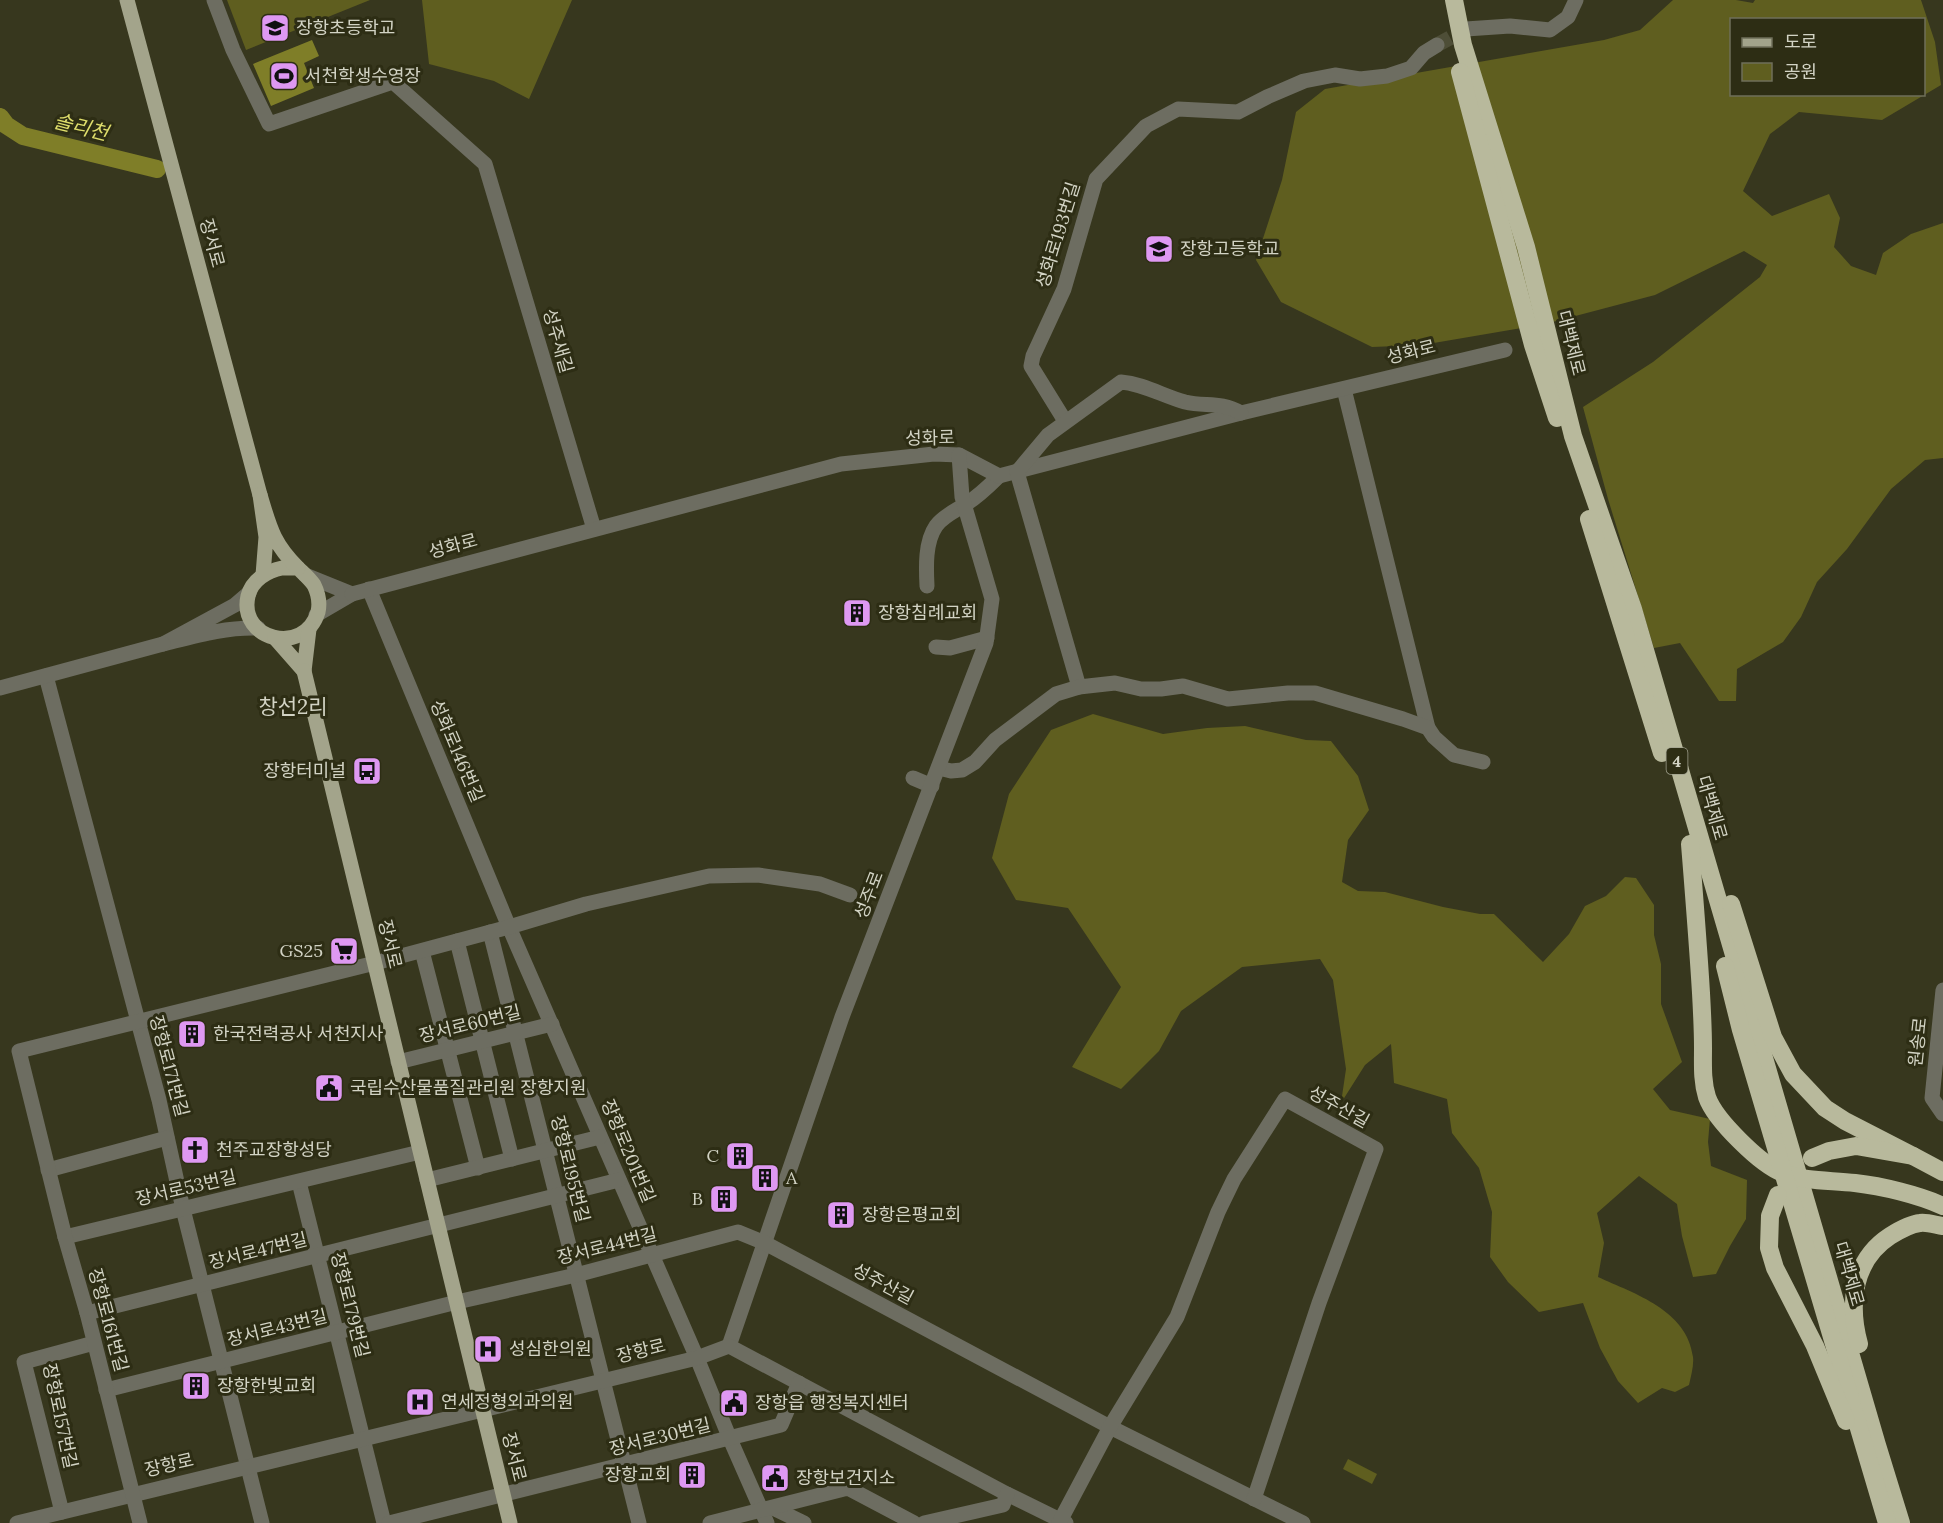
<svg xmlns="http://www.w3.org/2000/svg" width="1943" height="1523" font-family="Lora,'Noto Sans KR',serif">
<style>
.green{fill:#5f5e1f;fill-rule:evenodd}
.water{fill:#7f7e28}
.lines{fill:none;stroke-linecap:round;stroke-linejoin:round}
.river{stroke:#7f7e28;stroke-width:18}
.minor-tunnel{stroke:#4e4e37;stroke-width:15;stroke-dasharray:15 8;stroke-linecap:butt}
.minor{stroke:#6d6d61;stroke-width:15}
.major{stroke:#a3a48b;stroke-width:15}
.highway{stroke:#b8b99c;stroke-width:18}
.labels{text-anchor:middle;stroke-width:6;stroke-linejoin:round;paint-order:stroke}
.shield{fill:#2d2d14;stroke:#a0a18f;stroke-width:1.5}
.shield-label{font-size:16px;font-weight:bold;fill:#d2d3c4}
.poi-label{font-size:18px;fill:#d2d3c4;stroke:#2d2d14;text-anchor:start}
.street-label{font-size:18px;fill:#d2d3c4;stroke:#2d2d14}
.water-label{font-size:20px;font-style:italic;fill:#dfde6c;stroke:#2d2d14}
.quarter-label{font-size:21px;fill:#d2d3c4;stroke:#2d2d14}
</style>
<rect width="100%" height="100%" fill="#37371e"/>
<g class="green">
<path d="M227,0H370L246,50Z"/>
<path d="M422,0H572L529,99L494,81L429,64Z"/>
<path d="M1673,0H1736L1753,3L1755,0H1921L1935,42L1941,85L1882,120L1799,112L1770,134L1743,191L1772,216L1829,194L1840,218L1834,247L1851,266L1876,275L1883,253L1911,234L1943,223V458L1925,460L1891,489L1847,549L1817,582L1801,617L1783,642L1737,669L1736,701H1719L1680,643L1654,648L1608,499L1583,407L1653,362L1760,277L1767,265L1744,251L1655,295L1545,324L1422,345L1372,347L1281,302L1256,260L1282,180L1296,112L1325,89L1604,40L1640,30ZM1732,20H1924V94H1732Z"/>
<path d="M1093,714L1163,734L1207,728L1245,726L1306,740L1331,741L1358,776L1369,810L1348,840L1342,882L1358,891L1385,892L1443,907L1480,914H1494L1543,962L1569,934L1585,906L1606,896L1625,877L1636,878L1654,905V935L1661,964V1004L1682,1062L1653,1089L1670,1110L1710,1119L1708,1142L1711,1166L1747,1180L1746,1219L1730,1246L1716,1274L1693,1277L1682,1236L1677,1204L1639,1176L1597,1213L1604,1243L1598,1277C1635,1294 1687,1310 1693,1357C1694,1365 1691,1376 1689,1385L1675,1392L1662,1388L1638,1403L1618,1381L1600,1348L1583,1303L1539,1312L1508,1282L1490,1257L1492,1212L1479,1168L1452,1133L1447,1099L1394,1083L1391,1044L1365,1065L1341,1103L1346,1069L1333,980L1320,959L1242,967L1181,1011L1159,1051L1121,1089L1072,1067L1121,987L1068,908L1016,900L992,858L1009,794L1051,730Z"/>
<path d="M1348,1459L1377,1474L1372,1484L1343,1469Z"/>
</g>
<path class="water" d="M312,40L319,56L304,63L314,88L271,106L253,64Z"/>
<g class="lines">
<path class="river" d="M0,117L6,125L23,136L157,169"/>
<path class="minor-tunnel" d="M1437,45L1466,29"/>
<g class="minor">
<path d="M214,0L233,50L269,124L393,82L485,164L594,529"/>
<path d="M1466,29L1510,26L1550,30L1568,17L1576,0"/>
<path d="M1344,389L1428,728"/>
<path d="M1065,421L1031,366L1033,356L1064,289L1096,179L1146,126L1178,109L1238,112L1267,97L1304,81L1335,75L1360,79L1387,76L1411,68L1424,53L1437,45"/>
<path d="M305,575L352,594L316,615"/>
<path d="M927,586C926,567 925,542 936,526C943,516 957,510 966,504C979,496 989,486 999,476"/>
<path d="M369,589L509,927L697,1358L730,1439L767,1523"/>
<path d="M249,593L235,605L163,644C195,636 225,627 258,628"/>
<path d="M352,594L841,464L934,454L959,455L999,476L1241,413L1505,350"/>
<path d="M936,647L950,648L987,638"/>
<path d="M46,676L159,1100L183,1209L262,1523"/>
<path d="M1079,687L1017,472L1048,435L1121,382C1144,384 1163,396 1185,402C1206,407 1220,401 1241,413"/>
<path d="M0,688L163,644"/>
<path d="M939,768L951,771L962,770L975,762L995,740L1056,694L1079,687L1115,683L1141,689H1161L1183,686L1228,699L1288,693H1315L1403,719L1428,728L1434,737L1454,755L1483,762"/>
<path d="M913,778L932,786"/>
<path d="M490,932L639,1523"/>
<path d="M457,941L512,1159"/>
<path d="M422,951L478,1168"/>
<path d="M1943,990L1932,1098L1943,1114"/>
<path d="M398,1062L552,1024"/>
<path d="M48,1170L167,1138"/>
<path d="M427,1180L600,1137"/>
<path d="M299,1182L384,1523"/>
<path d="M65,1237L420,1152"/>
<path d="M87,1313L619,1180"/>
<path d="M729,1346L842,1017L986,643L992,599L962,497L959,455"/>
<path d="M106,1390L457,1302L576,1275L738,1232L765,1243L1110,1427L1303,1523"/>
<path d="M773,1508L804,1523"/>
<path d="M62,1512L24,1362L94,1343"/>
<path d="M17,1523L697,1358L729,1346L1007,1494L1066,1523"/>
<path d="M140,1523L87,1313L65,1237L19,1051L375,963L509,927L586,904L709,876L758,875L820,884L850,895"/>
<path d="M389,1523L781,1425L799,1383"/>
<path d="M710,1523L848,1488L914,1523"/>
<path d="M924,1523L1003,1505L1007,1494"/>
<path d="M1059,1523L1110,1427L1177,1317L1218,1212L1234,1179L1285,1099L1376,1149L1319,1303L1254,1499"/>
</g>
<g class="major">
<path d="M127,0L260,495"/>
<path d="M282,568H298C303,573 310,579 314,585C318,593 320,603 318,612C304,657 238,640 248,596C252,580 267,571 282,568Z"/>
<path d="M263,575L266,537L260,495C270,528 273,543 298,568"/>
<path d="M275,638L304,671L309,629"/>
<path d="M304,671L510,1523"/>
</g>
<g class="highway">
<path d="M1454,0L1463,45L1526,247L1573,436L1633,609L1877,1445L1901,1523"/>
<path d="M1460,72L1533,345L1557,418"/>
<path d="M1589,519L1662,753"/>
<path d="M1690,844C1694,894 1698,943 1701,993C1702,1011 1703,1030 1703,1048C1703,1065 1702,1081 1707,1097C1715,1120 1761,1165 1783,1173C1806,1182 1832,1180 1855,1183C1882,1186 1919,1195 1943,1206"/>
<path d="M1731,904L1773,1037L1793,1074L1825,1108L1845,1121L1913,1156"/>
<path d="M1725,966L1741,1030L1887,1523"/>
<path d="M1812,1158L1829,1151L1856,1146L1913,1156L1943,1172"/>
<path d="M1778,1195L1770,1216L1769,1248L1775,1268L1815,1346L1846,1421"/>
<path d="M1859,1344C1848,1304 1853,1260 1890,1236C1898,1231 1910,1224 1920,1223C1927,1222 1936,1225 1943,1226"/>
</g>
</g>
<defs>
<g id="school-square" transform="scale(1.5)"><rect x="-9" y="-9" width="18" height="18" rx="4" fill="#de98f2" stroke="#2d2d14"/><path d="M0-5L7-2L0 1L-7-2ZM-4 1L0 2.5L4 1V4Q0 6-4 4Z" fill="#111"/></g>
<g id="stadium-square" transform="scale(1.5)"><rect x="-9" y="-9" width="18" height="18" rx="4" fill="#de98f2" stroke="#2d2d14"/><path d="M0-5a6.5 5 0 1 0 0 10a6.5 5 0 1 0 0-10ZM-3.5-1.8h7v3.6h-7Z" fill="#111"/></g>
<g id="building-square" transform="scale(1.5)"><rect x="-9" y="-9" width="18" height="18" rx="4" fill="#de98f2" stroke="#2d2d14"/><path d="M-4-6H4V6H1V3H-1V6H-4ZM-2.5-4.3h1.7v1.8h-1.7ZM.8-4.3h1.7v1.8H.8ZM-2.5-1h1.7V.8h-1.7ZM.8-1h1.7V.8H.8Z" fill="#111"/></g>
<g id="bus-square" transform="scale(1.5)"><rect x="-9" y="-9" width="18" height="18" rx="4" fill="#de98f2" stroke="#2d2d14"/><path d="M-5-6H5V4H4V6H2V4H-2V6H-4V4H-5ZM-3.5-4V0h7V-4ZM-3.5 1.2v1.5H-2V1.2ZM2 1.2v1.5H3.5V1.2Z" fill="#111"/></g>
<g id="supermarket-square" transform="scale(1.5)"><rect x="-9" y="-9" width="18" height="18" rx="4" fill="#de98f2" stroke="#2d2d14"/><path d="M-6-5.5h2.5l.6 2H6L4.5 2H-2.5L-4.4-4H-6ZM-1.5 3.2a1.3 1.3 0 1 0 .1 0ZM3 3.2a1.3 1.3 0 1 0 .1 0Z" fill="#111"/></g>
<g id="civic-square" transform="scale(1.5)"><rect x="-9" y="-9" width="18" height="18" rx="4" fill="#de98f2" stroke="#2d2d14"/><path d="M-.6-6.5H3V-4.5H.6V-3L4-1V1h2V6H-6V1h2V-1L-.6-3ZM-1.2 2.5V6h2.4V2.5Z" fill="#111"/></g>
<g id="church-square" transform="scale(1.5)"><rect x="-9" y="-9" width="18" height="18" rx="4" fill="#de98f2" stroke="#2d2d14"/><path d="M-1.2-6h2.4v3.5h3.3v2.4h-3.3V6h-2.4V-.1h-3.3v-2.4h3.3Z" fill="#111"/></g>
<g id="hospital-square" transform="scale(1.5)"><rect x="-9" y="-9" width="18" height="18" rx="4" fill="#de98f2" stroke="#2d2d14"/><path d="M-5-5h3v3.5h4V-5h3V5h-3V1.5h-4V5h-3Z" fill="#111"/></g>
</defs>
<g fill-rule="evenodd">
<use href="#school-square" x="275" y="28"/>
<use href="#stadium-square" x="284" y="76"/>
<use href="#school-square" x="1159" y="249"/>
<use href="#building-square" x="857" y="613"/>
<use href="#bus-square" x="367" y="771"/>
<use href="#supermarket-square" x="344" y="951"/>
<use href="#building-square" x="192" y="1034"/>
<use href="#civic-square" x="329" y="1088"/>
<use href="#church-square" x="195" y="1150"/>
<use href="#building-square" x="740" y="1156"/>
<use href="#building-square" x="765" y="1178"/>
<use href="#building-square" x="724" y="1199"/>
<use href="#building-square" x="841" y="1215"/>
<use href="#hospital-square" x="488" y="1349"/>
<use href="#building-square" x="196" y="1386"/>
<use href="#hospital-square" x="420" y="1402"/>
<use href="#civic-square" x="734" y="1403"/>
<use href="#building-square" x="692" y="1475"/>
<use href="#civic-square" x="775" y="1478"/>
</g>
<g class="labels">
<rect class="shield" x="1666.5" y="748" width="21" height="26" rx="4.5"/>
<g class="shield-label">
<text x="1677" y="767">4</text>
</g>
<g class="poi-label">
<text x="296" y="34">장항초등학교</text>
<text x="305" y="82">서천학생수영장</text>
<text x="1180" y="255">장항고등학교</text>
<text x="878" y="619">장항침례교회</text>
<text x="346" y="777" text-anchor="end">장항터미널</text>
<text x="323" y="957" text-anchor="end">GS25</text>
<text x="213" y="1040">한국전력공사 서천지사</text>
<text x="350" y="1094">국립수산물품질관리원 장항지원</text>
<text x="216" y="1156">천주교장항성당</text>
<text x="719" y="1162" text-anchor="end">C</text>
<text x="786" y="1184">A</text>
<text x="703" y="1205" text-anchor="end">B</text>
<text x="862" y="1221">장항은평교회</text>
<text x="509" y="1355">성심한의원</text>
<text x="217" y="1392">장항한빛교회</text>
<text x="441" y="1408">연세정형외과의원</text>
<text x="755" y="1409">장항읍 행정복지센터</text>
<text x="671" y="1481" text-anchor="end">장항교회</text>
<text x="796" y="1484">장항보건지소</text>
</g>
<g class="street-label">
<text transform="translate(1058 235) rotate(-73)" y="6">성화로193번길</text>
<text transform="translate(212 243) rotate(75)" y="6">장서로</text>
<text transform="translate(558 341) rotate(74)" y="6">성주새길</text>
<text transform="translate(1571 343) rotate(76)" y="6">대백제로</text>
<text transform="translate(1411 352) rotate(-14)" y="6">성화로</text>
<text transform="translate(930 438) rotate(-1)" y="6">성화로</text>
<text transform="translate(453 546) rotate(-15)" y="6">성화로</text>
<text transform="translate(457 751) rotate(67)" y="6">성화로146번길</text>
<text transform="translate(1712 808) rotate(74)" y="6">대백제로</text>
<text transform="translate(869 895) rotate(-69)" y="6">성주로</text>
<text transform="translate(390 944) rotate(77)" y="6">장서로</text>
<text transform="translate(470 1024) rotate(-14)" y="6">장서로60번길</text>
<text transform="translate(1918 1042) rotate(-84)" y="6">원송로</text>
<text transform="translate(169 1066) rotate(75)" y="6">장항로171번길</text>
<text transform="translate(1339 1107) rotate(29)" y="6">성주산길</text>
<text transform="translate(628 1151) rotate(67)" y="6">장항로201번길</text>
<text transform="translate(570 1169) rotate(76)" y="6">장항로195번길</text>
<text transform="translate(186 1188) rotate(-13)" y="6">장서로53번길</text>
<text transform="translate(607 1246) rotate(-14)" y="6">장서로44번길</text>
<text transform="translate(258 1251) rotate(-14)" y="6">장서로47번길</text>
<text transform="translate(1849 1274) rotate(74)" y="6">대백제로</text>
<text transform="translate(883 1284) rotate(28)" y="6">성주산길</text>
<text transform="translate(350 1305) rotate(76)" y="6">장항로179번길</text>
<text transform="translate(108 1320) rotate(75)" y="6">장항로161번길</text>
<text transform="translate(277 1328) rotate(-14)" y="6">장서로43번길</text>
<text transform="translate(641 1351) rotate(-14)" y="6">장항로</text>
<text transform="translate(60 1416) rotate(78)" y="6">장항로157번길</text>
<text transform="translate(660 1437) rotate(-14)" y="6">장서로30번길</text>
<text transform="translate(514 1457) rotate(76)" y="6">장서로</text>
<text transform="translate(169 1465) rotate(-13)" y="6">장항로</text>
</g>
<g class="water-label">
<text transform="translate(81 127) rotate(14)" y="7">솔리천</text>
</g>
<g class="quarter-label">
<text x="293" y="714">창선2리</text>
</g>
</g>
<rect x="1730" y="18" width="195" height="78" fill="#2d2d14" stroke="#6f6f5a" stroke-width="1.5"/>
<rect x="1742" y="38" width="30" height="9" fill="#a3a48b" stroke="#6f6f5a" stroke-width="1.5"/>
<text x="1784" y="48" font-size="18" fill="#d2d3c4">도로</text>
<rect x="1742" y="63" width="30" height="18" fill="#5f5e1f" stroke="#6f6f5a" stroke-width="1.5"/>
<text x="1784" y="78" font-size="18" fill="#d2d3c4">공원</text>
</svg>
